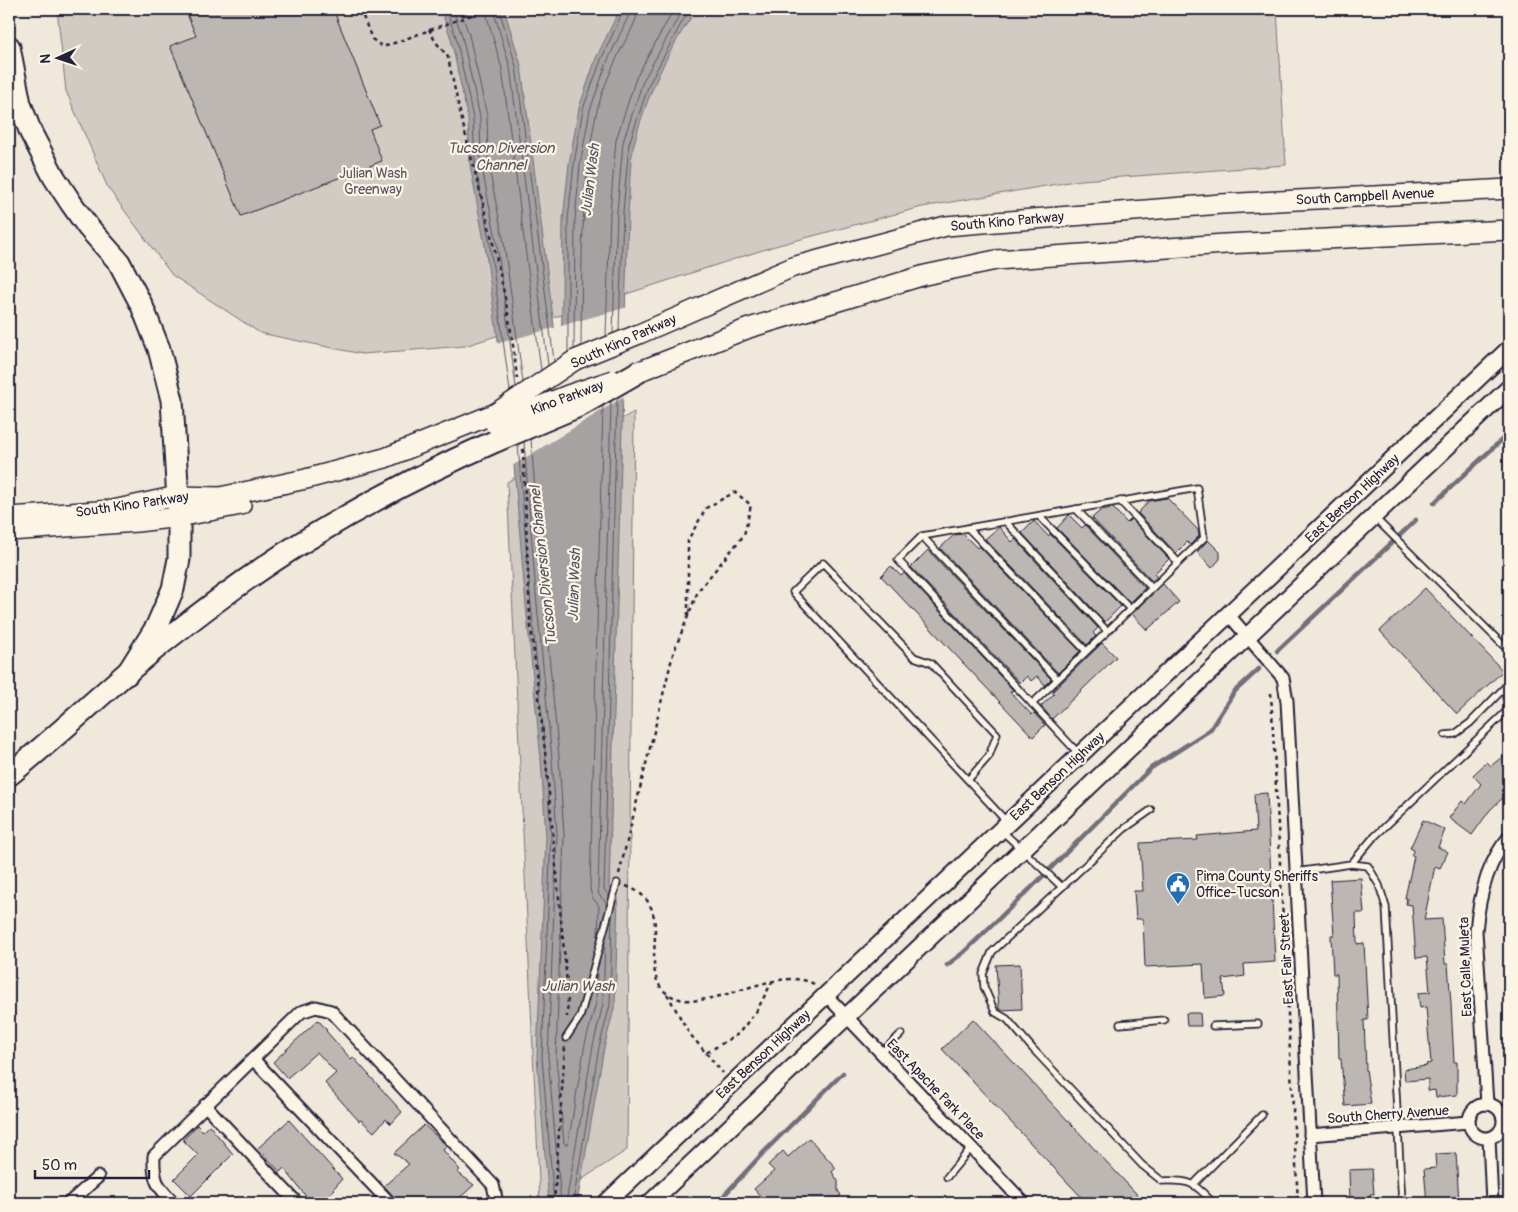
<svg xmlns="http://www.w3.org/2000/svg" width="1518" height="1212" font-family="Pangolin,sans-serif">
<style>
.green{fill:#d1cbc3;stroke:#7a767f}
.water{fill:#a6a2a2;stroke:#716f79}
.pier{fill:#efe8db}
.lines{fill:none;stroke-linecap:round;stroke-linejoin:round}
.shore{stroke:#575564;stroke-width:1}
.stream{stroke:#716f79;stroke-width:4.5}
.building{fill:#bcb7b3;stroke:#22223b}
.service-casing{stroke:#22223b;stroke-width:9}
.minor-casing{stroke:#22223b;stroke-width:15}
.secondary-casing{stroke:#22223b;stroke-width:20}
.primary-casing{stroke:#22223b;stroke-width:22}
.motorway-casing{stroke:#22223b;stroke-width:25}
.path{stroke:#22223b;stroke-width:2.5;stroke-dasharray:4 4;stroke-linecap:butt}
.service{stroke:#fcf5e5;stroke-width:5.5}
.minor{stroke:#fcf5e5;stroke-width:11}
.secondary{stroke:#fcf5e5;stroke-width:16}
.primary{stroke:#fcf5e5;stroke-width:19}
.motorway{stroke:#fcf5e5;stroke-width:21}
.primary-bridge-casing{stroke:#22223b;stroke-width:22;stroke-linecap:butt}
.motorway-bridge-casing{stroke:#22223b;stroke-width:25;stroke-linecap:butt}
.primary-bridge{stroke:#fcf5e5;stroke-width:19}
.motorway-bridge{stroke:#fcf5e5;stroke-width:21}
.labels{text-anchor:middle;stroke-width:4.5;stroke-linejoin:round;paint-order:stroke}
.park-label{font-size:14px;fill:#575564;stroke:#fcf5e5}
.street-label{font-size:14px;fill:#22223b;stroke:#fcf5e5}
.poi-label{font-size:14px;fill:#22223b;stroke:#fcf5e5;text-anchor:start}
.water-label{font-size:15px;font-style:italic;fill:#575564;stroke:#fcf5e5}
</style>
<rect width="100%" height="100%" fill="#efe8db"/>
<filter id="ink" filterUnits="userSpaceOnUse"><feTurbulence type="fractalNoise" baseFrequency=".02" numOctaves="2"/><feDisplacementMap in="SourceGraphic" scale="10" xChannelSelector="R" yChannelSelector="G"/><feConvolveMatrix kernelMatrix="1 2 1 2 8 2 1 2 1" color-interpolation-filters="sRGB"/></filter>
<g filter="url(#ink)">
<g class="green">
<path d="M57,9H1277L1286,165L1081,180L922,207L775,246L465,346L362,354L260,333L172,275L108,188L66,91Z"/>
<path d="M634,412L627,1150L546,1203H540L507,482Z"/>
</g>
<path class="water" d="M441,9H504L521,65L561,381L563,219L569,164L579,108L596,58L620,9H697C669,47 646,97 634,144C629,163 630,192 628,213L609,889L618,898L615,1005L604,1048L577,1203H549L537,1057L546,836L541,760L525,595L512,442L485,246L470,165L468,119L451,39Z"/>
<path class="pier" d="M628,307L625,396L512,466L496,344L557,327L560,350V326Z"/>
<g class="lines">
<g class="shore">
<path d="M446,9L456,37L473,118L475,164L490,245L510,391"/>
<path d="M453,9L462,36L480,117L481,164L497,244L516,387"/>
<path d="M460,9L469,35L487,116L488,163L504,243L523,382"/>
<path d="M485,9L502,69L541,370"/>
<path d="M493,9L510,67L548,365"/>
<path d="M499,9L516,66L554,361"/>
<path d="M619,330L623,212L629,144L649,84L683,20L691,9"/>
<path d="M613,333L617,212L623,142L643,81L683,9"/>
<path d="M606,336L610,212L616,140L636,78L674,9"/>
<path d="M581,346C582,268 580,192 596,115C601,92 612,68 622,47C628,36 637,22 638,9"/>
<path d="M574,349L575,219L580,165L590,110L607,62L629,15L630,9"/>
<path d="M568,352V219L574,164L583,109L601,60L624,9"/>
<path d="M531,439L543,593L559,758L564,835L556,1057L564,1143L566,1145L568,1143L585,1044L596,1003L597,971"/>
<path d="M524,442L536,594L552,759L557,835L548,1057L561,1203"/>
<path d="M518,445L530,594L546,760L551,836L542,1057L554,1203"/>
<path d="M609,896L604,889L617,398"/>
<path d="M606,906V902L599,895L598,889L611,401"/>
<path d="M598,937L599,906L592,897L590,889L603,406"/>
<path d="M566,1203L593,1046L603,1004L605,941"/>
<path d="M573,1203L599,1047L610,1005L612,915"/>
</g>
<g class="stream">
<path d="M1434,503L1509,433"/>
<path d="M1277,651L1416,520"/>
<path d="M947,965L963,953L1030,889L1151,768L1210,730L1234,692L1259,669"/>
<path d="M717,1203L763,1153L843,1073"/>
</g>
</g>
<g class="building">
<path d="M185,9H333L380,125L370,129L382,161L241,216L170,46L196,36Z"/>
<path d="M1167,498L1198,530L1199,536L1190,545L1187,542L1176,553L1138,513L1149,501Z"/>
<path d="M1113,508L1127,523L1131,519L1169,559L1154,574L1157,577L1152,581L1092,518L1101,510Z"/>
<path d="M1069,515L1082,528L1085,525L1145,588L1130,603L1057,528Z"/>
<path d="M1034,521L1048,536L1050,534L1121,606L1105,622L1022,533Z"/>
<path d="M999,527L1012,542L1015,539L1098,628L1093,633L1096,636L1087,645L985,539Z"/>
<path d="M963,534L977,548L979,546L1080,651L1058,673L940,548L954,535Z"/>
<path d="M1208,540L1220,552V559L1212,568L1197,552Z"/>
<path d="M928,550L1051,679L1045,685L1037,676L1031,681L1027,676L1020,683L911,567Z"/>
<path d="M891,566L901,576L904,573L1013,690L1010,692L1032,715L1034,713L1045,725L1033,737L881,576Z"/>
<path d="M1163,584L1179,602L1147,630L1132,614Z"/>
<path d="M1425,588L1503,671L1457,714L1380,631Z"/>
<path d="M1102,643L1116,657L1052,719L1041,706L1054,694L1052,692Z"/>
<path d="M1503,756L1509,763V792L1490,810L1472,835L1449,818L1462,801L1466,804L1481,784L1473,775L1487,762L1491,766Z"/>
<path d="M1267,793L1275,962L1244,964L1245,976L1223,979L1225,996L1205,998L1203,964L1145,967L1143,919H1136L1134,891H1143L1140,843L1198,840L1197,836L1256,831L1254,794Z"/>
<path d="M1423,820L1445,830L1438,847L1448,852L1440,868L1435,866L1424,920L1442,919L1445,964H1448L1451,1004L1454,1062H1457V1095L1436,1097L1435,1090L1428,1091V1079L1405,1081L1404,1069L1427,1066L1426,1064L1431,1063L1426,1007L1420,1008L1418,993L1430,992L1427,957L1416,958L1412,905L1406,904L1407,898H1405L1414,856L1411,855L1414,850L1410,848Z"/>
<path d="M1361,878L1364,913H1356L1357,944L1364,943L1368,1020H1364L1366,1069L1371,1104L1345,1106L1341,1059H1339L1337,974H1333L1331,935H1334L1330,880Z"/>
<path d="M1020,964L1022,1009L1001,1010L999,1009L996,965Z"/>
<path d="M1186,1013H1200L1201,1026H1187Z"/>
<path d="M973,1019L1014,1063L1145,1203H1087L942,1049Z"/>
<path d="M318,1020L327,1030L326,1031L351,1059L353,1057L402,1112L391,1124L386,1119L374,1132L361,1120L359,1121L325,1083L336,1073L317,1052L287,1078L273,1062Z"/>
<path d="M289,1120L342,1179L333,1189L334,1190L318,1203H311L284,1168L280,1172L258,1148Z"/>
<path d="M197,1125L203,1131L209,1125L233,1154L191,1196L174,1179L198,1155L183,1140Z"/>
<path d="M424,1125L447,1146L443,1150L460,1170L457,1172L474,1185L454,1203H398L395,1198L384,1186L409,1164L394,1153Z"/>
<path d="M809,1138L836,1168L832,1172L838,1181V1191L841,1195L832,1203H767L754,1189L774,1171L768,1165L783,1151L788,1157Z"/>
<path d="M1456,1153L1459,1203H1427L1424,1169L1436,1168L1435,1154Z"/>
<path d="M1372,1169L1374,1194H1370L1371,1201L1350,1202L1349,1170Z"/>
</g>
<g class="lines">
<g class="service-casing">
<g id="service">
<path d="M1120,501L1178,562"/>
<path d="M1076,509L1152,588"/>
<path d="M1039,516L1130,609"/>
<path d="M1374,517L1509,651"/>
<path d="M1005,521L1107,631"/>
<path d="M968,528L1086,651"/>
<path d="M922,536L1057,679"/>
<path d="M1032,704L1204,538L1197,488L922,536L898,560L1078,753"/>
<path d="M1445,735L1455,734L1470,723L1509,683"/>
<path d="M968,780L989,756L997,734L931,663L914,657L823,563L793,592L1006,821"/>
<path d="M1002,831L1062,887L992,952L983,974L984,987L995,1012L1007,1019L1033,1049L1142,1165L1162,1181C1190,1180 1194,1182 1213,1203"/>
<path d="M1351,864L1368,866L1379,885L1386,907L1402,1203"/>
<path d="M1296,872L1351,864L1372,839L1509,709"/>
<path d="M1062,887L1124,829L1151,810"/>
<path d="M1120,1024L1164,1020"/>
<path d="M1213,1026L1258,1024"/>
<path d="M566,1038L580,1017L617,883"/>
<path d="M881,1053L901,1034"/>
<path d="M947,1177L971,1148"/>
<path d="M1193,1185L1262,1115"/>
</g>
</g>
<g class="minor-casing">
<g id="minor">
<path d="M1228,614L1283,678L1287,701L1314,1203"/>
<path d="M826,995L1024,1203"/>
<path d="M253,1059L390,1203"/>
<circle cx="1486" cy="1121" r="17"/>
<path d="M1487,1104L1476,931C1479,898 1487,862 1509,837"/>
<path d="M205,1105L297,1203"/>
<path d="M1310,1135L1469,1122"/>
<path d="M1489,1138L1492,1203"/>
<path d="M69,1203L98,1177"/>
<path d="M174,1203C157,1186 153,1181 154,1156L301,1012L316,1007L331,1011L493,1185L497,1203"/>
</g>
</g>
<g class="secondary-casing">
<g id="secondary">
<path d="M606,1203L1509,349"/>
<path d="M650,1203L1509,388"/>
</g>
</g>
<g class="primary-casing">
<g id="primary">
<path d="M575,360L639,334L793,267L946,226L1221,204L1509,189"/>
<path d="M640,371L749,328L925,275L996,260L1225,244L1509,230"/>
<path d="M9,517L113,510L177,496L220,497L306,479L385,458L496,413"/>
<path d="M9,531L137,522L179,517L241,505"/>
</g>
</g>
<g class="motorway-casing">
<g id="motorway">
<path d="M9,47L20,104L31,133L54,177L71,203L88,227L119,262L142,306L159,349L172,400L179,517V559L173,589L157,626L127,674"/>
<path d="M9,775C64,731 115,680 170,637C214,602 259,569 306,540C368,502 432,469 498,440"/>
</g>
</g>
<g class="path">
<path d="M360,9L372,39L383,47L488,9"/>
<path d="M429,29L435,41L448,57C469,165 507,270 517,379"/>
<path d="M523,449L530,619L545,751L568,993L567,1017"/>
<path d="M1271,693L1298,1203"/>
<path d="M619,874L673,654L698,591L744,535L751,505L735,492L706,508L688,540V616"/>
<path d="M626,886C682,906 633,971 668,994C706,1019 775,961 816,985"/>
<path d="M667,994L689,1033L706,1053L738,1034L756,1012L772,982"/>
<path d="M706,1053L723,1073"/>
<path d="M554,1203L565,1047"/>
</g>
<use href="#service" class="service"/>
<use href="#minor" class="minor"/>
<use href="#secondary" class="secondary"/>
<use href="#primary" class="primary"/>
<use href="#motorway" class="motorway"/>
<g class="primary-bridge-casing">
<g id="primary-bridge">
<path d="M496,413L575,360"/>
<path d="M495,424L568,395L613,380"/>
</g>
</g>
<g class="motorway-bridge-casing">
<path id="motorway-bridge" d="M498,440L581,405L640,371"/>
</g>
<use href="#primary-bridge" class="primary-bridge"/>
<use href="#motorway-bridge" class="motorway-bridge"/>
</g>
</g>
<defs>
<g id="civic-pin" transform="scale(1.25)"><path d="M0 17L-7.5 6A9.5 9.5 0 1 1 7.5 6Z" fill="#1f6fb2" stroke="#fcf5e5"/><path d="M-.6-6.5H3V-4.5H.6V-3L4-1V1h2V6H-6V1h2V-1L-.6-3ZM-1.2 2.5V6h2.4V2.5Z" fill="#fff"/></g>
</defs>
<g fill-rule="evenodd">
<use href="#civic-pin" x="1178" y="884"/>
</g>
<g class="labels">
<g class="park-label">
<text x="373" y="178">Julian Wash<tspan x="373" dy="16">Greenway</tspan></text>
</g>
<g class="street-label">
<text transform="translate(1365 196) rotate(-3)" y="5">South Campbell Avenue</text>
<text transform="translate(1007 221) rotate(-5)" y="5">South Kino Parkway</text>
<text transform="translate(623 341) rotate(-24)" y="5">South Kino Parkway</text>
<text transform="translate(567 397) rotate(-20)" y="5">Kino Parkway</text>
<text transform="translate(1352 498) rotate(-43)" y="5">East Benson Highway</text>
<text transform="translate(132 504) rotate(-8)" y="5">South Kino Parkway</text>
<text transform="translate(1057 776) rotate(-43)" y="5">East Benson Highway</text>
<text transform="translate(1286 959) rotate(-93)" y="5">East Fair Street</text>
<text transform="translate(1465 967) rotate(-92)" y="5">East Calle Muleta</text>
<text transform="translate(763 1054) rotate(-43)" y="5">East Benson Highway</text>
<text transform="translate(936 1089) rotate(46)" y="5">East Apache Park Place</text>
<text transform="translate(1388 1114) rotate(-4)" y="5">South Cherry Avenue</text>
</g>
<g class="poi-label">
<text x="1196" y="881">Pima County Sheriffs<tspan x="1196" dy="16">Office-Tucson</tspan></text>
</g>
<g class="water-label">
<text x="501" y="153">Tucson Diversion<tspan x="501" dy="17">Channel</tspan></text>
<text transform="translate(590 180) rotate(-83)" y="5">Julian Wash</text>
<text transform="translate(543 566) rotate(-96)" y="5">Tucson Diversion Channel</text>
<text transform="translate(574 585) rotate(-88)" y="5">Julian Wash</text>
<text x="578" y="991">Julian Wash</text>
</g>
</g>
<rect width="1518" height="1212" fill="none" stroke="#fcf5e5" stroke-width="30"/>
<rect x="15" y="15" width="1488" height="1182" fill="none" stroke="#22223b" stroke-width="2" filter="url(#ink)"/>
<g transform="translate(58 58) rotate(267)" stroke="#fcf5e5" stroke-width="4" paint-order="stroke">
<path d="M0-4L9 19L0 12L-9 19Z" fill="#22223b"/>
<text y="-8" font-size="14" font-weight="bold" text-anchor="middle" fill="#22223b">N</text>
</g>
<path d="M35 1170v8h114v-8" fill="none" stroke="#22223b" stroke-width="2.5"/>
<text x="42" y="1170" font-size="15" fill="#22223b" stroke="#fcf5e5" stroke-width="4" paint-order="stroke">50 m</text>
</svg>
